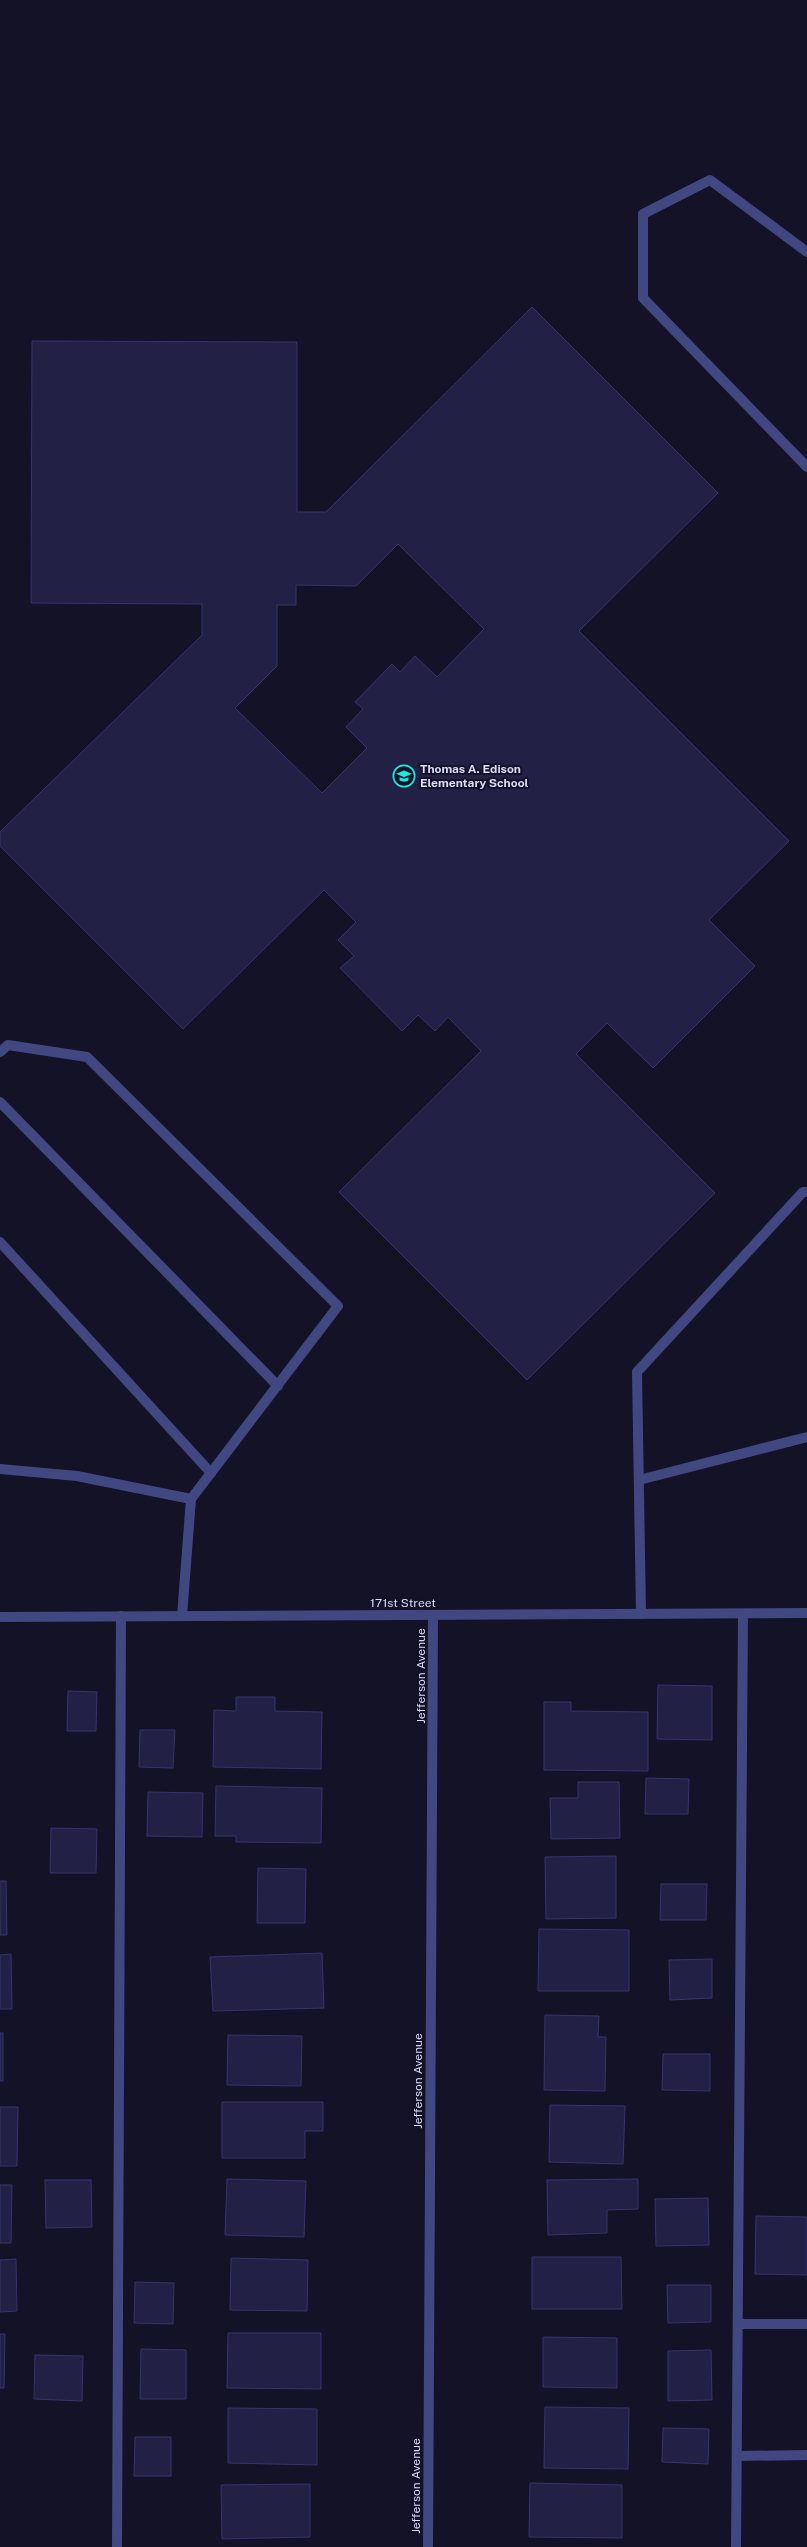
<svg xmlns="http://www.w3.org/2000/svg" width="807" height="2547" font-family="'Public Sans',sans-serif">
<style>
.building{fill:#222045;stroke:#37346f;fill-rule:evenodd}
.lines{fill:none;stroke-linecap:round;stroke-linejoin:round}
.service{stroke:#414881;stroke-width:10}
.minor{stroke:#414881;stroke-width:10}
.labels{text-anchor:middle;stroke-width:4;stroke-linejoin:round;paint-order:stroke}
.poi-label{font-size:12px;font-weight:bold;fill:#dbdbfc;stroke:#131226;text-anchor:start}
.street-label{font-size:12px;fill:#dbdbfc;stroke:#131226}
</style>
<rect width="100%" height="100%" fill="#131226"/>
<g class="building">
<path d="M532,307L718,493L579,631L789,841L709,920L755,966L653,1068L607,1023L576,1054L715,1193L527,1380L339,1192L481,1051L448,1017L435,1031L418,1015L402,1031L340,968L354,956L338,940L356,922L324,890L183,1029L0,846V832L202,635V604L31,603L32,341L297,342V512H326ZM398,544L484,629L437,677L415,656L400,672L392,664L355,702L363,709L346,727L367,748L322,793L235,708L277,666V605H296V585L356,586Z"/>
<path d="M658,1685L712,1686V1740L657,1739Z"/>
<path d="M68,1691L97,1692L96,1731H67Z"/>
<path d="M236,1697H275V1711L322,1712L321,1769L213,1767L214,1710L236,1711Z"/>
<path d="M544,1702H571V1711L648,1712V1771L544,1770Z"/>
<path d="M140,1730H175L173,1768L139,1767Z"/>
<path d="M646,1778L689,1779L688,1814H645Z"/>
<path d="M578,1782H619L620,1838L551,1839L550,1798H578Z"/>
<path d="M216,1786L322,1788L321,1843L236,1842V1836H215Z"/>
<path d="M148,1792L203,1793L202,1837L147,1836Z"/>
<path d="M51,1828L97,1829L96,1873H50Z"/>
<path d="M616,1856V1918L546,1919L545,1857Z"/>
<path d="M258,1868L306,1869L305,1923H257Z"/>
<path d="M0,1881H6L7,1935H0Z"/>
<path d="M661,1884H707L706,1920H660Z"/>
<path d="M539,1929L629,1930V1991H538Z"/>
<path d="M322,1953L324,2008L213,2011L210,1957Z"/>
<path d="M11,1954L12,2009H0V1955Z"/>
<path d="M712,1959V1998L670,2000L669,1960Z"/>
<path d="M545,2015L599,2016L598,2037H606L605,2091L544,2090Z"/>
<rect x="0" y="2033" width="3" height="48"/>
<path d="M228,2035L302,2036L301,2086L227,2085Z"/>
<path d="M663,2054H710V2091L662,2090Z"/>
<path d="M222,2102H323V2131H305V2158H222Z"/>
<path d="M550,2105L625,2106L623,2164L549,2162Z"/>
<path d="M0,2107H18L17,2166H0Z"/>
<path d="M227,2179L306,2181L304,2237L225,2235Z"/>
<path d="M638,2179V2209L607,2210V2233L548,2235L547,2180Z"/>
<path d="M45,2180H91L92,2227L46,2228Z"/>
<path d="M0,2185H12L11,2243H0Z"/>
<path d="M708,2198L709,2245L656,2246L655,2199Z"/>
<path d="M756,2216L807,2217V2275L755,2274Z"/>
<path d="M532,2257H621L622,2309H532Z"/>
<path d="M231,2258L308,2260L307,2311L230,2310Z"/>
<path d="M16,2259L17,2311L0,2312V2260Z"/>
<path d="M135,2282L174,2283L173,2324L134,2323Z"/>
<path d="M667,2285H711V2322L668,2323Z"/>
<path d="M228,2333H321V2389L227,2388Z"/>
<path d="M0,2334H5L4,2388H0Z"/>
<path d="M543,2337L617,2338V2388L543,2387Z"/>
<path d="M141,2349L186,2350V2399H140Z"/>
<path d="M711,2350L712,2400L668,2401V2351Z"/>
<path d="M35,2355L83,2356L82,2401L34,2399Z"/>
<path d="M545,2407L629,2408L628,2469L544,2468Z"/>
<path d="M228,2408L317,2409V2465L228,2463Z"/>
<path d="M663,2428L709,2429L708,2464L662,2462Z"/>
<path d="M135,2437H171V2476H134Z"/>
<path d="M530,2483L622,2485V2538L529,2537Z"/>
<path d="M310,2484V2537L222,2539L221,2485Z"/>
</g>
<g class="lines">
<g class="service">
<path d="M807,252L710,180L643,214V298L807,467"/>
<path d="M0,1052L8,1045L87,1057L338,1306L191,1499L182,1616"/>
<path d="M0,1102L278,1386"/>
<path d="M0,1242L211,1473"/>
<path d="M0,1469L77,1476L191,1499"/>
<path d="M639,1480L807,1437"/>
<path d="M641,1614L637,1372L803,1192H807"/>
<path d="M738,2324H807"/>
<path d="M737,2456L807,2455"/>
<path d="M117,2547L121,1616"/>
<path d="M736,2547L743,1614"/>
</g>
<g class="minor">
<path d="M0,1617L807,1613"/>
<path d="M428,2547L433,1615"/>
</g>
</g>
<defs>
<g id="school-ring" transform="scale(1.125)"><circle r="9.5" fill="#131226" stroke="#18eae1" stroke-width="1.5"/><path d="M0-5L7-2L0 1L-7-2ZM-4 1L0 2.5L4 1V4Q0 6-4 4Z" fill="#18eae1"/></g>
</defs>
<g fill-rule="evenodd">
<use href="#school-ring" x="404" y="776"/>
</g>
<g class="labels">
<g class="poi-label">
<text x="420" y="773">Thomas A. Edison<tspan x="420" dy="14">Elementary School</tspan></text>
</g>
<g class="street-label">
<text x="403" y="1607">171st Street</text>
<text transform="translate(421 1676) rotate(-90)" y="4">Jefferson Avenue</text>
<text transform="translate(418 2081) rotate(-90)" y="4">Jefferson Avenue</text>
<text transform="translate(416 2486) rotate(-90)" y="4">Jefferson Avenue</text>
</g>
</g>
</svg>
